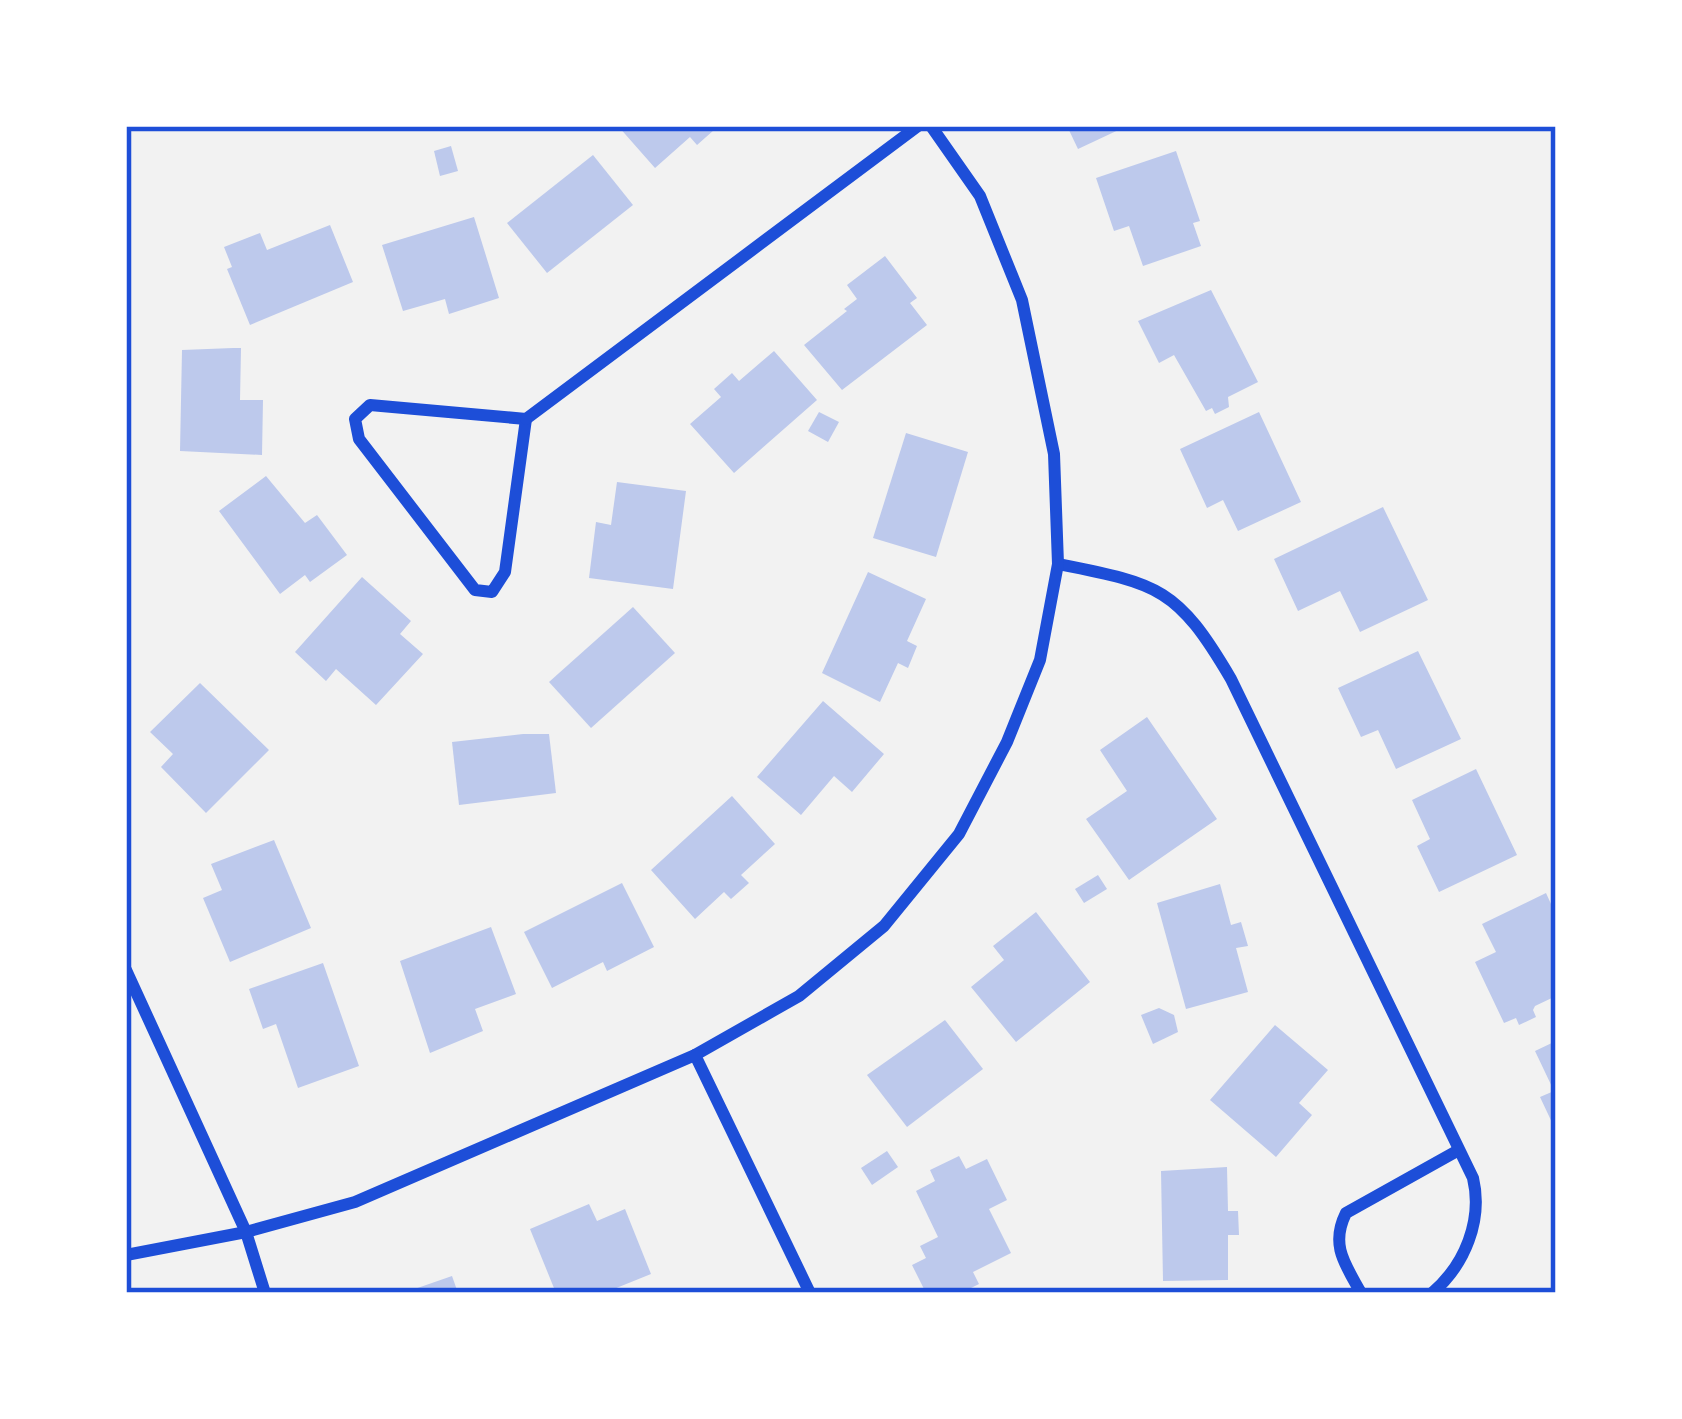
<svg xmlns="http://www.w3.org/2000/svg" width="1682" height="1419" font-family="'Open Sans',sans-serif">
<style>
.building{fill:#bdc9ec}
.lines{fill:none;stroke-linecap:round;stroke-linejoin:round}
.minor{stroke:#1d4ed8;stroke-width:12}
.neatline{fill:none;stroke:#1d4ed8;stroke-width:4.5}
</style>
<rect width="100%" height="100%" fill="#f2f2f2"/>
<g class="building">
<path d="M618,126H710L714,130L697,145L690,137L655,168Z"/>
<path d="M1067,126H1127L1078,149Z"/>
<path d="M451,146L458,171L440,176L434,151Z"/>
<path d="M1176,151L1200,221L1193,223L1201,246L1143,266L1129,226L1114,231L1096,178Z"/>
<path d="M593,155L633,205L547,273L507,223Z"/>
<path d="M474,217L499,298L449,314L445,299L403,311L382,245Z"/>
<path d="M330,225L353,282L250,325L227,269L232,267L224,247L260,233L267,250Z"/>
<path d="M885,256L917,298L910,303L927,325L842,390L804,345L847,311L844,309L857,299L847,285Z"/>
<path d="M1211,290L1258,382L1228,397L1229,407L1215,414L1212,408L1206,411L1174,355L1159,363L1138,321Z"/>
<path d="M233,348H241L240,400H263L262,455L180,451L182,350Z"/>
<path d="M774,351L817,400L734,473L690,424L721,397L714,389L732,373L739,381Z"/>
<path d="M819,412L839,422L828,442L808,431Z"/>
<path d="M1259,412L1301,502L1238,531L1223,500L1207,508L1180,449Z"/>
<path d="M906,433L968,452L936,557L873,538Z"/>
<path d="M266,476L305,523L317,515L347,555L310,582L305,575L280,594L219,511Z"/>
<path d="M617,482L686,491L673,589L589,578L596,522L611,525Z"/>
<path d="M1383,507L1428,600L1360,632L1340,591L1298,611L1274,559Z"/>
<path d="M868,572L926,599L907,641L917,646L908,668L898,663L880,702L822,673Z"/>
<path d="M362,577L411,621L400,634L423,654L376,705L336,669L326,681L295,652Z"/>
<path d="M633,607L675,653L591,728L549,682Z"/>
<path d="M1418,651L1461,739L1396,769L1378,730L1361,737L1338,688Z"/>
<path d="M200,683L269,750L206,813L161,767L173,754L150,732Z"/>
<path d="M823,701L884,754L852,792L834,776L801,815L757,777Z"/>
<path d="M1147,717L1217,819L1129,880L1086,819L1127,791L1100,750Z"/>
<path d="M523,734H549L556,793L459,805L452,742Z"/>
<path d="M1476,769L1517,855L1439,892L1417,846L1430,839L1412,800Z"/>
<path d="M732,796L775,844L741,875L749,883L731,899L724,892L695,919L651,870Z"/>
<path d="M274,840L311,928L230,962L203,898L222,890L211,864Z"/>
<path d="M1098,875L1107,889L1084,903L1075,889Z"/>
<path d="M622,883L654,947L607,971L603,962L552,988L524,932Z"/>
<path d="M1220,884L1231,925L1241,922L1248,946L1236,948L1248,992L1186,1009L1157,903Z"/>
<path d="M1546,893L1556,915V996L1535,1006L1533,1010L1536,1017L1519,1025L1516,1018L1504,1023L1475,962L1496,952L1482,924Z"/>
<path d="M1036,912L1090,982L1016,1042L971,987L1004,960L993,946Z"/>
<path d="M491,927L516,994L475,1009L483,1031L430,1053L400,961Z"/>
<path d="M323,963L359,1066L298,1088L276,1024L263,1029L249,989Z"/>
<path d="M1159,1008L1174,1015L1178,1032L1153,1044L1141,1015Z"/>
<path d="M945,1020L983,1069L907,1127L867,1075Z"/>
<path d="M1275,1025L1328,1070L1299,1103L1312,1115L1276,1157L1210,1100Z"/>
<path d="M1556,1041V1131L1540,1097L1554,1091L1535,1051Z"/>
<path d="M887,1151L898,1167L872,1185L861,1168Z"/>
<path d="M959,1156L966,1169L987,1159L1007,1200L989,1209L1011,1253L973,1272L979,1284L961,1293H926L912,1265L926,1258L920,1246L938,1237L916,1191L935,1181L930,1170Z"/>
<path d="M1227,1167L1228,1211H1238L1239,1235H1228V1280L1163,1281L1161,1171Z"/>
<path d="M589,1204L597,1221L625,1209L651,1274L604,1293H556L530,1229Z"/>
<path d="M452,1276L458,1293H406V1292Z"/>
</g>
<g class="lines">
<g class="minor">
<path d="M370,405L526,419L505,572L492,592L475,590L359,439L355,419Z"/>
<path d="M526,419L918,126"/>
<path d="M1058,564C1159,584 1177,587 1231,679L1473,1178C1483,1220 1465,1265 1432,1293"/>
<path d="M126,970L246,1232L265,1293"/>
<path d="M695,1055L810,1293"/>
<path d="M126,1255L246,1232L355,1202L695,1055L799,996L884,926L959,834L1007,742L1040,660L1058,564L1054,454L1022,300L980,196L931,126"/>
<path d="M1361,1293C1345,1264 1330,1245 1346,1213L1457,1151"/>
</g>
</g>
<rect width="1682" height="1419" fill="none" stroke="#ffffff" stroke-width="258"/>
<rect x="129" y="129" width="1424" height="1161" class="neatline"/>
</svg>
